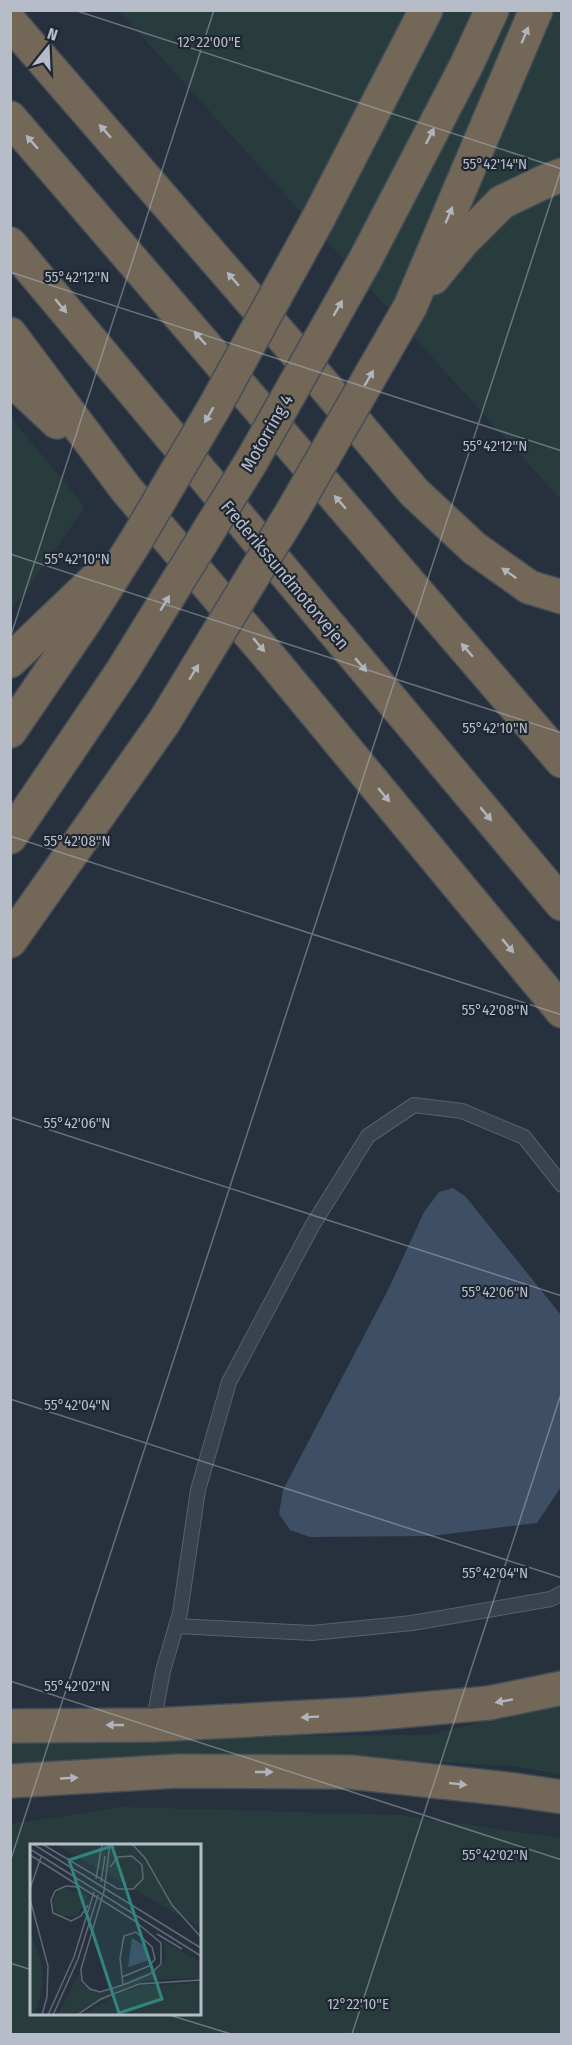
<svg xmlns="http://www.w3.org/2000/svg" width="572" height="2045" font-family="'Fira Sans Condensed',sans-serif">
<style>
.green{fill:#283c3e;fill-rule:evenodd}
.water{fill:#3d4e65}
.lines{fill:none;stroke-linecap:round;stroke-linejoin:round}
.lane-casing{stroke:#58606b;stroke-width:16}
.highway-casing{stroke:#454d58;stroke-width:36}
.lane{stroke:#3a424e;stroke-width:14}
.highway{stroke:#736858;stroke-width:33}
.highway-bridge-casing{stroke:#454d58;stroke-width:36;stroke-linecap:butt}
.highway-bridge{stroke:#736858;stroke-width:33}
.oneway{fill:#b0b4bd}
.ticks{fill:none;stroke:#b7bdc8;stroke-width:1.5;stroke-opacity:0.45}
.labels{text-anchor:middle;stroke-width:4.5;stroke-linejoin:round;paint-order:stroke}
.street-label{font-size:18px;fill:#b7bdc8;stroke:#1f2733}
.inset-road{fill:none;stroke:#616875;stroke-width:1.5}
.view{fill:#318480;fill-opacity:0.15;stroke:#318480;stroke-width:3}
.inset-edge{fill:none;stroke:#b7bdc8;stroke-width:3}
.ticks-label{font-size:15px;text-anchor:middle;fill:#b7bdc8;stroke:#1f2733;stroke-width:4.5;stroke-linejoin:round;paint-order:stroke}
</style>
<rect width="100%" height="100%" fill="#27303d"/>
<g class="green">
<path d="M119,11H561V500Z"/>
<path d="M11,418L85,507L24,594L11,609Z"/>
<path d="M561,1703V1775L514,1766L274,1754L11,1763L10,1737L427,1735Z"/>
<path d="M123,1807L400,1815L561,1838V2034H11V1824ZM32,1846H200V2014H32Z"/>
</g>
<path class="water" d="M453,1188L466,1197L561,1315V1487L537,1523L431,1536L310,1537L290,1530L279,1514L283,1490L388,1290L424,1212L439,1192Z"/>
<g class="lines">
<g class="lane-casing">
<g id="lane">
<path d="M176,1626L312,1633L412,1623L551,1599L562,1593"/>
<path d="M153,1725L163,1671L180,1613L198,1490L229,1382L312,1226L368,1136L414,1105L462,1111L524,1137L562,1185"/>
</g>
</g>
<g class="highway-casing">
<g id="highway">
<path d="M10,22L318,378L414,492L474,548L529,587L562,597"/>
<path d="M10,118L562,761"/>
<path d="M319,217L426,10"/>
<path d="M10,244L562,904"/>
<path d="M364,262L467,64L492,10"/>
<path d="M433,278L463,241L502,202L546,181L562,175"/>
<path d="M410,307L536,10"/>
<path d="M10,334L126,489L277,666L562,1011"/>
<path d="M10,378L57,422"/>
<path d="M10,661L100,575"/>
<path d="M10,731L85,621L137,539"/>
<path d="M10,837L123,670"/>
<path d="M10,941L164,722"/>
<path d="M10,1726L153,1725L366,1714L489,1703L562,1688"/>
<path d="M10,1781L178,1771L350,1772L515,1790L562,1797"/>
</g>
</g>
<use href="#lane" class="lane"/>
<use href="#highway" class="highway"/>
<g class="highway-bridge-casing">
<g id="highway-bridge">
<path d="M137,539L215,406L319,217"/>
<path d="M123,670L251,462L364,262"/>
<path d="M164,722L292,512L410,307"/>
</g>
</g>
<use href="#highway-bridge" class="highway-bridge"/>
</g>
<defs><path id="oneway-solid" d="M-6-.8H1V-3.2L6.5 0L1 3.2V.8H-6Z" transform="scale(1.5)"/></defs>
<g class="oneway">
<use href="#oneway-solid" transform="translate(525 35) rotate(-67)"/>
<use href="#oneway-solid" transform="translate(105 131) rotate(-131)"/>
<use href="#oneway-solid" transform="translate(430 136) rotate(-63)"/>
<use href="#oneway-solid" transform="translate(32 142) rotate(-131)"/>
<use href="#oneway-solid" transform="translate(449 215) rotate(-67)"/>
<use href="#oneway-solid" transform="translate(233 279) rotate(-131)"/>
<use href="#oneway-solid" transform="translate(61 306) rotate(50)"/>
<use href="#oneway-solid" transform="translate(338 308) rotate(-60)"/>
<use href="#oneway-solid" transform="translate(200 338) rotate(-131)"/>
<use href="#oneway-solid" transform="translate(369 378) rotate(-60)"/>
<use href="#oneway-solid" transform="translate(209 415) rotate(120)"/>
<use href="#oneway-solid" transform="translate(340 502) rotate(-131)"/>
<use href="#oneway-solid" transform="translate(509 573) rotate(-145)"/>
<use href="#oneway-solid" transform="translate(165 603) rotate(-59)"/>
<use href="#oneway-solid" transform="translate(259 645) rotate(50)"/>
<use href="#oneway-solid" transform="translate(467 650) rotate(-131)"/>
<use href="#oneway-solid" transform="translate(361 665) rotate(50)"/>
<use href="#oneway-solid" transform="translate(194 672) rotate(-58)"/>
<use href="#oneway-solid" transform="translate(384 795) rotate(50)"/>
<use href="#oneway-solid" transform="translate(486 814) rotate(50)"/>
<use href="#oneway-solid" transform="translate(508 946) rotate(50)"/>
<use href="#oneway-solid" transform="translate(504 1701) rotate(170)"/>
<use href="#oneway-solid" transform="translate(310 1717) rotate(177)"/>
<use href="#oneway-solid" transform="translate(115 1725) rotate(180)"/>
<use href="#oneway-solid" transform="translate(264 1772)"/>
<use href="#oneway-solid" transform="translate(69 1778) rotate(-3)"/>
<use href="#oneway-solid" transform="translate(458 1784) rotate(6)"/>
</g>
<path class="ticks" d="M74,10L562,169M10,272L562,451M10,554L562,733M10,638L214,10M10,836L562,1015M10,1117L562,1296M10,1399L562,1578M10,1681L562,1860M10,1862L562,167M10,1963L32,1970M166,2014L231,2034M352,2034L562,1391"/>
<g class="labels">
<g class="street-label">
<text transform="translate(267 433) rotate(-60)" y="6">Motorring 4</text>
<text transform="translate(285 575) rotate(50)" y="6">Frederikssundmotorvejen</text>
</g>
</g>
<g transform="translate(30 1844)">
<rect width="171" height="171" fill="#27303d"/>
<path d="M25,0H171V84ZM35,44L58,52L47,72H29L23,62L25,50ZM0,87L12,121L13,141L5,171H0ZM133,97L171,118V134L121,136L102,141L45,171H28L49,129L51,140L72,149L132,121L136,113ZM171,139V171H52L92,148L113,142Z" fill="#283c3e"/>
<path d="M102,94L115,102L118,111L117,117L98,123Z" fill="#3d4e65"/>
<path class="inset-road" d="M3,0L171,104M12,0L88,45H103L113,35L112,21L102,12L88,13L80,23M80,0L74,47L51,125L52,137L60,145L70,148L93,141L120,130L131,120V99L106,78M102,0L115,14L142,61L171,93M0,5L171,112M0,11L108,79M66,35L72,0M71,38L75,12M48,43L36,42L25,47L21,56L23,69L41,77L51,72L58,61M0,45L11,13M0,55L18,122L17,153L12,171M127,90L152,105M92,133L119,122L125,115L122,103L106,88L94,92L90,114L93,141M18,171L44,113L64,48M23,171L48,115L68,51M47,171L71,155L109,140L171,136"/>
<path class="view" d="M82,2L132,155L89,169L39,16Z"/>
<rect width="171" height="171" class="inset-edge"/>
</g>
<g class="ticks-label">
<text x="209" y="47">12°22'00"E</text>
<text x="495" y="169">55°42'14"N</text>
<text x="77" y="282">55°42'12"N</text>
<text x="495" y="451">55°42'12"N</text>
<text x="77" y="564">55°42'10"N</text>
<text x="495" y="733">55°42'10"N</text>
<text x="77" y="846">55°42'08"N</text>
<text x="495" y="1015">55°42'08"N</text>
<text x="77" y="1128">55°42'06"N</text>
<text x="495" y="1297">55°42'06"N</text>
<text x="77" y="1410">55°42'04"N</text>
<text x="495" y="1578">55°42'04"N</text>
<text x="77" y="1691">55°42'02"N</text>
<text x="495" y="1860">55°42'02"N</text>
<text x="358" y="2009">12°22'10"E</text>
</g>
<rect width="572" height="2045" fill="none" stroke="#b7bdc8" stroke-width="24"/>
<g transform="translate(48 48) rotate(18)" stroke="#1f2733" stroke-width="4.5" paint-order="stroke">
<path d="M0-4.5L10 22L0 15L-10 22Z" fill="#b7bdc8"/>
<text y="-9" font-size="16" font-weight="bold" text-anchor="middle" fill="#b7bdc8">N</text>
</g>
</svg>
